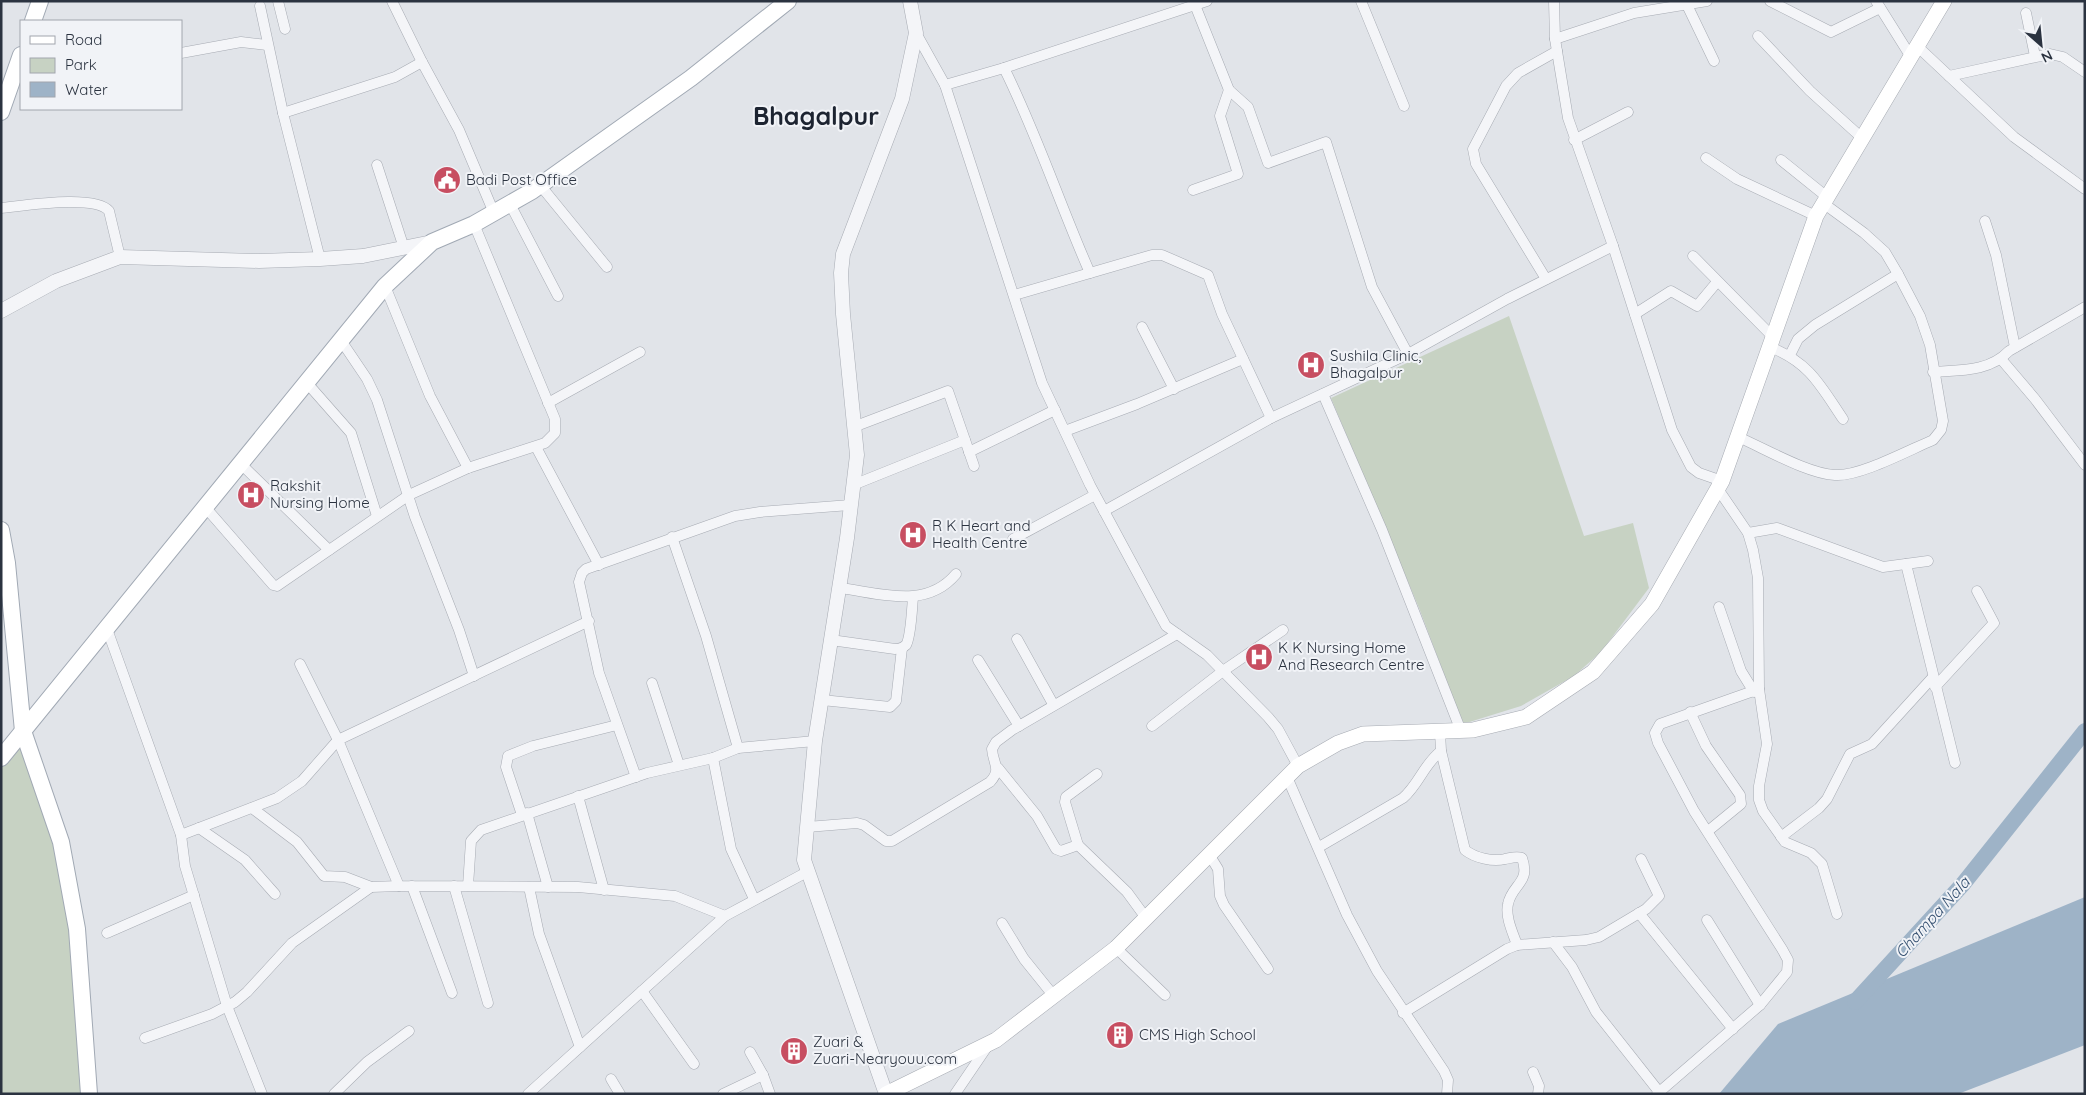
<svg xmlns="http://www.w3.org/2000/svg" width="2086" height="1095" font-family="Quicksand,sans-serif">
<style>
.green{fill:#c7d2c3}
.water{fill:#9eb3c7}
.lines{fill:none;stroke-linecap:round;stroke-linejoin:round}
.river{stroke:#9eb3c7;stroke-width:16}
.minor-casing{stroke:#a7abb3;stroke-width:11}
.tertiary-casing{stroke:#a7abb3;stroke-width:15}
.secondary-casing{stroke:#a7abb3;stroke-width:16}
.primary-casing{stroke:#a1a9b4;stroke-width:18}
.minor{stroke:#f4f5f8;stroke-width:10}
.tertiary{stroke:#f4f5f8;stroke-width:14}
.secondary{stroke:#fff;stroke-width:15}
.primary{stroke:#fff;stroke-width:16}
.labels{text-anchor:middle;stroke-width:4;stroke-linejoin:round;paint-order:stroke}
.poi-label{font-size:15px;fill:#2b3340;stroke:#f1f3f7;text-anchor:start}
.water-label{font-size:16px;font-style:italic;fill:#375272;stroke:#f1f3f7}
.town-label{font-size:25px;font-weight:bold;fill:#1d2431;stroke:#f1f3f7}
</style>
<rect width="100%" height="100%" fill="#e1e4e9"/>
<g class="green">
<path d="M1509,316L1584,536L1633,523L1649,588L1601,652L1574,676L1521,706L1463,724L1419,608L1331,398Z"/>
<path d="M23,731L61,842L89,1094H1V758Z"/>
</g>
<path class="water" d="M2085,897V1045L1958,1094H1719L1778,1024Z"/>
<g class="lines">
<path class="river" d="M1855,1002L1963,884L2085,731"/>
<g class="minor-casing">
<g id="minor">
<path d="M278,1L285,29"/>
<path d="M392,1L422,62L459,130L494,213"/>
<path d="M1361,1L1404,106"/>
<path d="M1554,1L1555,39L1568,118L1613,246L1672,430L1691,467L1699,473L1722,481"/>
<path d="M1770,1L1831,32L1880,8"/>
<path d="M1876,1L1911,57"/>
<path d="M1195,5L1229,90L1248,107L1268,163L1326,142L1372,287L1408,354"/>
<path d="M1687,5L1714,61"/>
<path d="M260,6L283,113L320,259"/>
<path d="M2026,13L2035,56"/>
<path d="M916,33L945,85L1042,383L1090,485L1166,626L1207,655L1268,717L1278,729L1298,766"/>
<path d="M1758,36L1810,91L1862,138"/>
<path d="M1555,39L1634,13L1707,1"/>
<path d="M1917,46L2014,137L2085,189"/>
<path d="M181,53L241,42L267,45"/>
<path d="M1004,68C1037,134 1060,205 1090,273"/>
<path d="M1949,76L2050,54L2063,57L2085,72"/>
<path d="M945,85L1004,68L1207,1"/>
<path d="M283,113L395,77L422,62"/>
<path d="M1574,140L1628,112"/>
<path d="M1706,158L1737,179L1816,216"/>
<path d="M1781,160L1827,197"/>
<path d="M377,165L404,248"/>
<path d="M540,185L607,267"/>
<path d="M1193,190L1238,174L1220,116L1229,90"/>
<path d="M510,204L558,296"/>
<path d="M1,208C23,206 95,194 109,211L120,257"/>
<path d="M1985,221L1996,255L2015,347"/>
<path d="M1693,256L1773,337"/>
<path d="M1546,279L1476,164L1473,149L1506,86L1518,73L1557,51"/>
<path d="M385,286L430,396L468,468"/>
<path d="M1014,295L1152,255H1162L1208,275L1222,314L1271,418"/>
<path d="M1635,314L1671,291L1697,306L1717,282"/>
<path d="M1142,327L1174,389"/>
<path d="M340,339L367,379L377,400L415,517L459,630L474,676"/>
<path d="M1770,347C1810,363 1820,385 1843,419"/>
<path d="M1790,355L1798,339L1815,325L1898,274"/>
<path d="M2001,359L2035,399L2085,465"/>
<path d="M1933,372C1960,370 1989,372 2009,351L2085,307"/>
<path d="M307,383L351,433L377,516"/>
<path d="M1323,394L1382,530L1461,731"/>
<path d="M548,403L640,352"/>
<path d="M856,426L948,391L974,466"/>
<path d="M1065,431L1137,404L1243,359"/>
<path d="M1738,437C1764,448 1808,474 1835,475C1859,477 1909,450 1933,440L1941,430L1943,421L1930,345L1920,316L1898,274L1885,252L1864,233L1823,203"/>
<path d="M536,447L599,565"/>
<path d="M969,452L1055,410"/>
<path d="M241,464L329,550"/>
<path d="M853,485L965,440"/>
<path d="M1718,489L1748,533L1753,550L1758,578L1759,689L1767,744L1759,786V800L1763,811L1785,842L1811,853L1822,864L1837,914"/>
<path d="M206,508L273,585L277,586L409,495L468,468L545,443L555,433V419L474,224"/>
<path d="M1104,511L1271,418L1408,354L1507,299L1613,246"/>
<path d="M1748,533L1777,528L1883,567L1928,561"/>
<path d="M672,537L706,636L738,748"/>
<path d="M1013,539L1095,495"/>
<path d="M1906,564L1955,763"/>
<path d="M840,588C880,593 926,610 956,574"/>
<path d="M1719,607L1741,671L1754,692"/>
<path d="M107,629L181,835L185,866L227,1006L262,1094"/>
<path d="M1017,639L1053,704"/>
<path d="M831,640L895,649C899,649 903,648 906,645C911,637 912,608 913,597"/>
<path d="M978,660L1019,726"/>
<path d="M300,664L338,740L399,886L578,887L675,896L725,916"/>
<path d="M652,683L679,765"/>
<path d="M1935,687L1994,623L1977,591"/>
<path d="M822,700L890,707L896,701L902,648"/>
<path d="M1690,712L1706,746L1740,795L1741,804L1708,831"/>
<path d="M1152,726L1223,671L1283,630"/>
<path d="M1440,732L1441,751L1465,850C1475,858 1493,862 1505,859C1511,858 1516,856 1522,858C1531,883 1512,884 1508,904C1505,917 1513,933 1517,945"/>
<path d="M713,758L731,849L754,899"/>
<path d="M998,768L1037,816L1056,849L1061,851L1078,845L1127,892L1146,918"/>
<path d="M636,777L599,673L579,582L582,573L586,569L735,516L760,512L850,505"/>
<path d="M1287,777L1347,915L1377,971L1444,1071L1448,1080L1447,1094"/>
<path d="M578,796L604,890"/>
<path d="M252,808L297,842L324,876L345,877L371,887L399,886"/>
<path d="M527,813L548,887"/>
<path d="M522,815L506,767L508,756L533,746L617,725"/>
<path d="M807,827L857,823L864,825L886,841H892L990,782C1002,769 993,764 992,749L996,742L1012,730L1177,634"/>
<path d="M199,828L245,860L275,894"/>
<path d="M181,835L277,798L302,781L338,740L589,621"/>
<path d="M1781,837L1819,808L1827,799L1850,754L1872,744L1933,677"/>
<path d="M1078,845L1065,802L1066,797L1097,774"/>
<path d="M1319,847L1403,798C1419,784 1424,764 1441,751"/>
<path d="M1210,856L1218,869L1220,896L1224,905L1268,969"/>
<path d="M412,886L452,993"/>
<path d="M454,886L488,1003"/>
<path d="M468,886L471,841L481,830L647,773L713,758L738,748L815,741"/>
<path d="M529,887L539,934L580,1047"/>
<path d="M1639,913L1733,1029"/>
<path d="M1707,920L1760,1005"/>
<path d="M1002,923L1024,959L1053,995"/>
<path d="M107,933L194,895"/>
<path d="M1553,942L1572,967L1596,1012L1660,1093"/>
<path d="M1116,948L1165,995"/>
<path d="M642,991L694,1064"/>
<path d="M1403,1013L1507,949L1517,945L1586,940L1599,937L1646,909L1659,896L1641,859"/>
<path d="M145,1038L212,1014L235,1002L247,992L292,943L371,887"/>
<path d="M750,1052L763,1075L770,1094"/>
<path d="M1533,1072L1539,1086L1538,1094"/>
<path d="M611,1079L620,1094"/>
<path d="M334,1094L367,1062L409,1031"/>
<path d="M528,1094L725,916L807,872"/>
<path d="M723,1094L763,1075"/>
<path d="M955,1094L989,1044"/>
<path d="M1657,1094L1760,1005L1787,972L1788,960L1782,949L1694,811L1658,743L1655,733L1660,724L1759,689"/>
</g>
</g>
<g class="tertiary-casing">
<g id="tertiary">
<path d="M1,311L56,281L120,257L259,261L320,259L363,256L432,242"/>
<path d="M886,1094L804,860L815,741L847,538L857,455L843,314L841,273L843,254L902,99L916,33L910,1"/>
</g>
</g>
<g class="secondary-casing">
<path id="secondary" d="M886,1094L996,1040L1116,948L1298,766L1338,743L1363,734L1473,730L1526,717L1593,672L1652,604L1722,481L1816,216L1944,1"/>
</g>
<g class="primary-casing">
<g id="primary">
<path d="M33,21L40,1"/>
<path d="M1,112L21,55"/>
<path d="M1,530L7,563L23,731L61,842L77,929L89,1094"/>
<path d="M1,758L385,286L432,242L474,224L532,191L691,78L788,1"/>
</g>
</g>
<use href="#minor" class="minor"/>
<use href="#tertiary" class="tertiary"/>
<use href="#secondary" class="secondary"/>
<use href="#primary" class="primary"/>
</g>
<defs>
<g id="civic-disc" transform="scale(1.4375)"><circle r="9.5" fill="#c74e61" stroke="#f1f3f7"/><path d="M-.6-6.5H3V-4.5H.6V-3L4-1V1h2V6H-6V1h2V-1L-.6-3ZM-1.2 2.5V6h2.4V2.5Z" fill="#fff"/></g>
<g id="hospital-disc" transform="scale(1.4375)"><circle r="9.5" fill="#c74e61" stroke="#f1f3f7"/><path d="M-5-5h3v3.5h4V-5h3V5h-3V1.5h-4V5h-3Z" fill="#fff"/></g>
<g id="building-disc" transform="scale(1.4375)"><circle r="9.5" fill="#c74e61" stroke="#f1f3f7"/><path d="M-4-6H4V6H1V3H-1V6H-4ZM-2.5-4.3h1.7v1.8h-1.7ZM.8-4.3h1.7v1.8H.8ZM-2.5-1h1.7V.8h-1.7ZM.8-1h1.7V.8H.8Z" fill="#fff"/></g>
</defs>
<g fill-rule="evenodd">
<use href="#civic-disc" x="447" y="180"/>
<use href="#hospital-disc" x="1311" y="365"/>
<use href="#hospital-disc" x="251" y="495"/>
<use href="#hospital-disc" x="913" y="535"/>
<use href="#hospital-disc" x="1259" y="657"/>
<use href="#building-disc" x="1120" y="1035"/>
<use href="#building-disc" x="794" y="1051"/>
</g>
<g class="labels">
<g class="poi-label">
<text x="466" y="185">Badi Post Office</text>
<text x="1330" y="361">Sushila Clinic,<tspan x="1330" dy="17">Bhagalpur</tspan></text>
<text x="270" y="491">Rakshit<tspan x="270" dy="17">Nursing Home</tspan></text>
<text x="932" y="531">R K Heart and<tspan x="932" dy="17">Health Centre</tspan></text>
<text x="1278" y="653">K K Nursing Home<tspan x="1278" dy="17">And Research Centre</tspan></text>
<text x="1139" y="1040">CMS High School</text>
<text x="813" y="1047">Zuari &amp;<tspan x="813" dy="17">Zuari-Nearyouu.com</tspan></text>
</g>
<g class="water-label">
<text transform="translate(1932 917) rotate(-48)" y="6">Champa Nala</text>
</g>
<g class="town-label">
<text x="816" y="125">Bhagalpur</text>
</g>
</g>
<rect width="2086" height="1095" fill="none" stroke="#2b3340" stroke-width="5"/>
<rect x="20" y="20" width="162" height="90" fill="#f1f3f7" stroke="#a2a6ae"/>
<rect x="30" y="36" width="25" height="8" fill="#ffffff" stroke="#a2a6ae"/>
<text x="65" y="45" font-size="15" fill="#2b3340">Road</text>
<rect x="30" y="58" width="25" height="15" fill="#c7d2c3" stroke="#a2a6ae"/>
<text x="65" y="70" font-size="15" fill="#2b3340">Park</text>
<rect x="30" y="82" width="25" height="15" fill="#9eb3c7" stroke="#a2a6ae"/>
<text x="65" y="95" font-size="15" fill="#2b3340">Water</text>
<g transform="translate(2041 45) rotate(153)" stroke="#f1f3f7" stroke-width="4" paint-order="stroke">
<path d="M0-4L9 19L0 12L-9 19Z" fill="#2b3340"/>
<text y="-8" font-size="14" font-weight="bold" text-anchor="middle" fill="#2b3340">N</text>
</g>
</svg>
